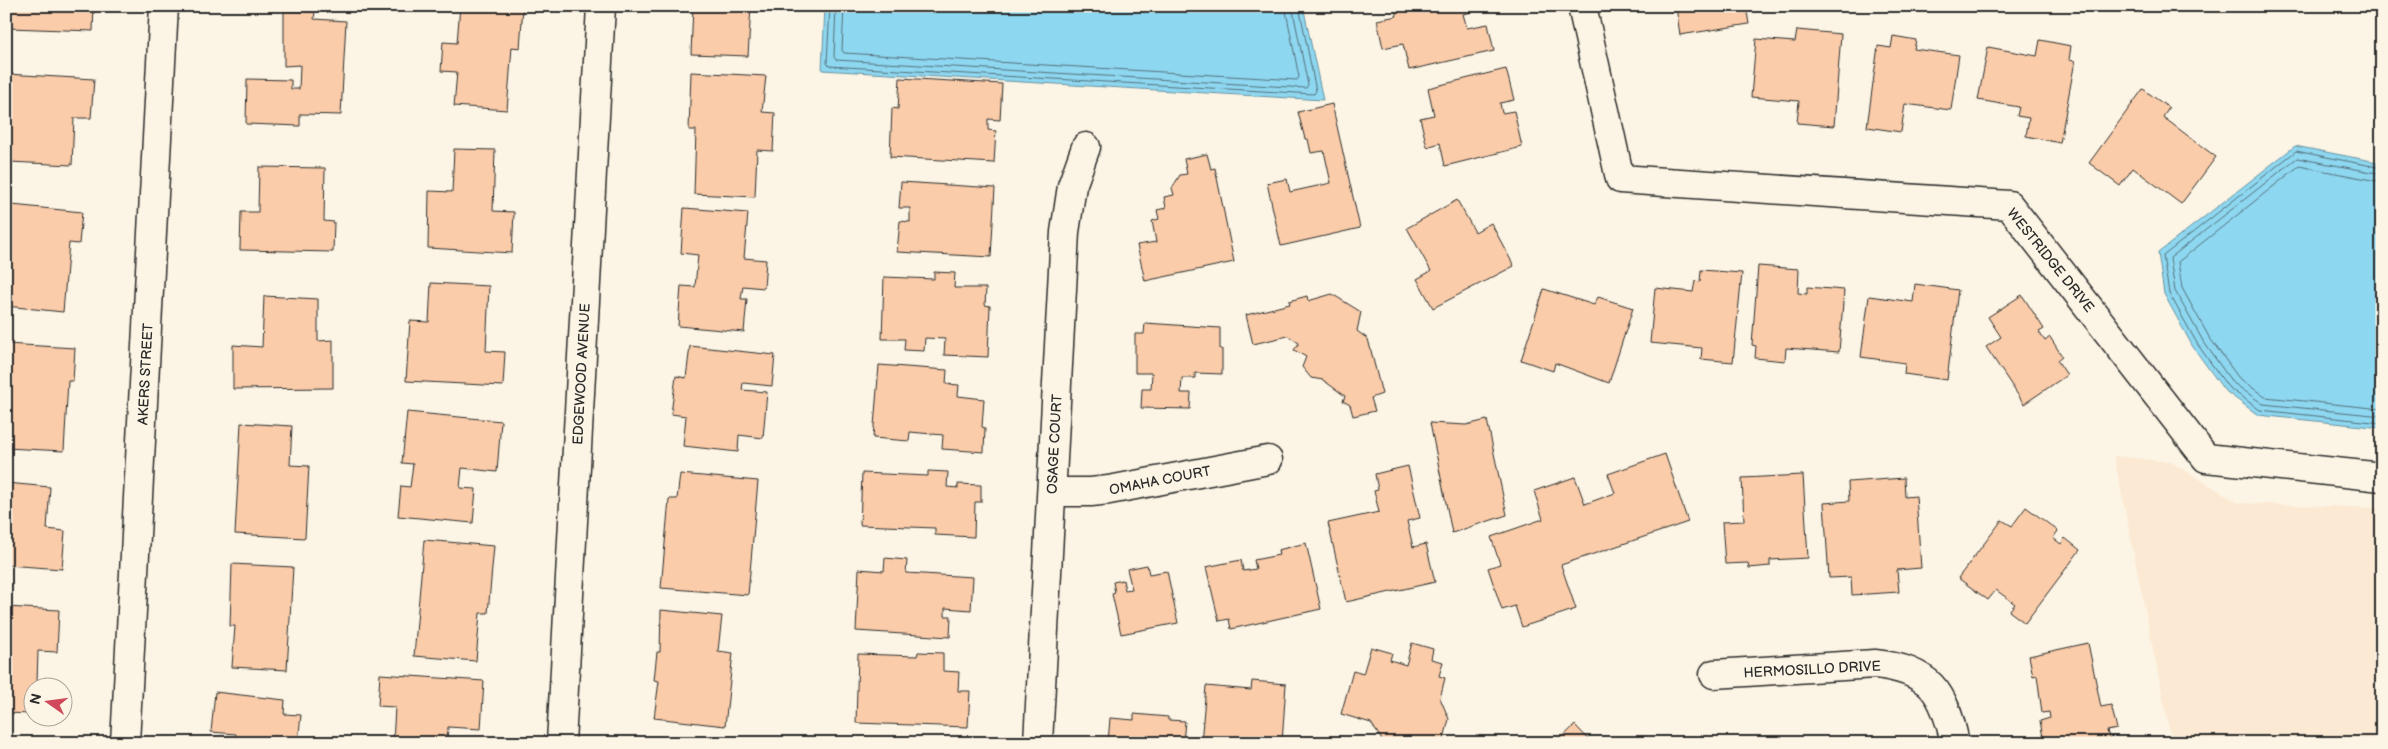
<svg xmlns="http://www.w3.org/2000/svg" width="2388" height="749" font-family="'Balsamiq Sans',sans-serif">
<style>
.built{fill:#fbe9d3}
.water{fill:#8ed7f0;stroke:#6692a1}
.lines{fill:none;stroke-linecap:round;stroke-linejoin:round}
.shore{stroke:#53707a;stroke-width:1}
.building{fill:#facca9;stroke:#2b2b2b}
.minor-casing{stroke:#2b2b2b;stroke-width:31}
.minor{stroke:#fcf5e5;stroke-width:28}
.labels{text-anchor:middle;stroke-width:4;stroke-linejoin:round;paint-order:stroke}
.street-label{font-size:14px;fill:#2b2b2b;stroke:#fcf5e5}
</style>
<rect width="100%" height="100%" fill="#fcf5e5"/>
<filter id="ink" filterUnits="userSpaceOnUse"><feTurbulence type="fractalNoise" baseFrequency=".02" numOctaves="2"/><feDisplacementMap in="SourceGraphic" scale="10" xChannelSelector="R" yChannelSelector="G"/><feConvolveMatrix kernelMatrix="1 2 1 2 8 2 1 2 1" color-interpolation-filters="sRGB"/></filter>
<g filter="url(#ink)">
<path class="built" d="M2114,456L2171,462L2239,503L2382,508V743H2172Z"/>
<g class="water">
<path d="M825,6H1303L1323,100L822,70Z"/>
<path d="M2295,146L2382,163V428L2258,415L2224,390L2193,347L2164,294L2158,253Z"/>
</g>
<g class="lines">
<g class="shore">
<path d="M830,6L827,63L829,66L1314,94L1316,91L1299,6"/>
<path d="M836,6L834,57L836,60L1306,88L1308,85L1292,6"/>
<path d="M844,6L842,50L844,53L1297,80L1299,77L1285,6"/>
<path d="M2382,168L2296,151L2163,256L2169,293L2198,345L2228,387L2260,410L2382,423"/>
<path d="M2382,174L2297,158L2170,258L2175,291L2203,341L2232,382L2263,404L2382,416"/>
<path d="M2382,182L2299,166L2178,262L2182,288L2209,337L2238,377L2265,397L2382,409"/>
</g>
</g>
<g class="building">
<path d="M10,6H94L93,31L9,28Z"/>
<path d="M460,6H523L520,48L512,47L507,110L454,106L457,72L441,71L443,42L457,43Z"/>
<path d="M693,6H751L748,56L691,54Z"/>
<path d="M1394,6H1499L1463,14L1467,28L1488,24L1494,51L1409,70L1403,44L1383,48L1377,20L1397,16Z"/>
<path d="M1681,6H1746L1749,24L1680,35L1676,7Z"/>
<path d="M284,11L315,12L314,19L346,21L341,115L300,114V126L246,124L247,79L291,80V89H299L300,65L284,66Z"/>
<path d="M1797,30L1841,34L1834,126L1797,123L1799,101L1751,97L1756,39L1795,42Z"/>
<path d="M1893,36L1916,40L1914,49L1959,55L1951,110L1905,104L1901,132L1867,127L1878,46L1891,48Z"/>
<path d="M2040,40L2071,46L2069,60L2075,61L2060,143L2026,136L2029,118L2017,116L2019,107L1978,100L1988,47L2037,56Z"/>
<path d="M1506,69L1514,100L1500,103L1502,113L1514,111L1522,147L1445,166L1440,143L1427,147L1420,118L1434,115L1428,88Z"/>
<path d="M691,72L766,76L762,112L775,113L773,151L757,150L755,197L694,194L696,130H689Z"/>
<path d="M6,74L94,79L91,118H74L72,165L9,162L10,153H6Z"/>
<path d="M900,78L1002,84L1000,120L988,119V130L996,131L994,163L890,157L892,108L898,109Z"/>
<path d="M2143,89L2169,108L2163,117L2216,157L2181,204L2133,168L2120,186L2089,163Z"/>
<path d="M1332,104L1360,228L1281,246L1267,183L1287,179L1290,192L1331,183L1324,151L1311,153L1308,139H1305L1298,112Z"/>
<path d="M454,149L495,150L493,211L514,212L512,253L428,248L429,191L452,192Z"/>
<path d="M1207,154L1211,169L1215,168L1234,262L1145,281L1137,245L1156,242L1152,221L1159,219L1157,210L1166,208L1164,197L1174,195L1172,188L1180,175L1187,174L1184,159Z"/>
<path d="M259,167L325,168L324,221L334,222L333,252L240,250L241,212H258Z"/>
<path d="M901,182L995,188L991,257L897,252L900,221L910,222V208H899Z"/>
<path d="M1457,200L1475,232L1491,223L1514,266L1433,308L1417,279L1431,271L1407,228Z"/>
<path d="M12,205L82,212L79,244L69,243L63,312L6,306L10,256L6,255V232L9,233Z"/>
<path d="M684,208L748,213L744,258L766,260L764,288L743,286L741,299H747L744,332L678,326L681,286L695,287L698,255L681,253Z"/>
<path d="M1758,266L1799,269L1798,293L1807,294V287L1844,290L1839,352L1786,348L1785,361L1755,358L1756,346L1752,345Z"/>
<path d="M1701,270L1742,273L1733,362L1701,359L1702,348L1650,343L1655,288L1693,292L1695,281L1700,282Z"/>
<path d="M934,272L955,273L954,288H986L985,305L990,306L988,357L944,355L945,339L925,338L924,351L904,350L905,339H882L884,277L934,279Z"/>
<path d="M431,283L489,286L486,351L505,352L503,386L406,381L410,321L429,322Z"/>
<path d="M1915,284L1958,290L1947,380L1904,374L1905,363L1861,357L1869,296L1913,302Z"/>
<path d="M1544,289L1594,305L1598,297L1633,308L1609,383L1555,363L1553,371L1521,360Z"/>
<path d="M1332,294L1361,312L1357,331L1368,339L1382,394L1371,398L1375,411L1353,416L1350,405L1343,401L1345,396L1323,380L1311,378L1302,367L1306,357L1294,350L1299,343L1288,336L1253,344L1246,315L1290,304L1289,301L1307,296L1308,301Z"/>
<path d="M2022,295L2044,329L2039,332L2045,341L2050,337L2062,356L2057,360L2067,375L2024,404L1986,347L2001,337L1988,317Z"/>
<path d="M264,296L318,299V341L333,340V388L233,389V345L262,347Z"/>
<path d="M1145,323L1220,328V349H1222V374L1195,373V378H1182L1181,393H1191L1190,409L1141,408L1142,389H1151L1152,373H1135V334H1144Z"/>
<path d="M6,344L75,348L73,381H68L64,451L6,448Z"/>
<path d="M690,346L775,355L772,386L743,383L742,390L767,392L763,438L739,435L738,452L683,446L686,416L671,414L676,376L686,378Z"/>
<path d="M879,365L947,370L946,384L959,385L958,396L984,399L982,427L985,428L984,452L942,449L943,435L910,432L909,441L873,438Z"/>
<path d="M407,412L501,421L497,472L462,468L460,488L476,489L473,523L398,516L401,486L410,487L413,464L402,463Z"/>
<path d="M1487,420L1507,515L1452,533L1430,423L1466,425Z"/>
<path d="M241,423L292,426L290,465L309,466L305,538L235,534Z"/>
<path d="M1665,454L1688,522L1561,565L1576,609L1522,627L1515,606L1502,610L1488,568L1500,564L1491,537L1543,519L1534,491L1575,477L1585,504L1615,493L1608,474Z"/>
<path d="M1408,466L1420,518L1407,521L1413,547L1426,544L1435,582L1346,602L1328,523L1379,512L1374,491L1378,490L1375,474Z"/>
<path d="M928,471L948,472L947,487L958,488V484L981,485V502H975L974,537L935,535V528L860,525L862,473L928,476Z"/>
<path d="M680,474L758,481L748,595L661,588L669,499H677Z"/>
<path d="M1803,475L1808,558L1770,560V566L1749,568L1748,563L1725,564L1722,522L1744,521L1742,478Z"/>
<path d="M1904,478L1905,497L1916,496L1921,568L1897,570L1899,592L1852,595L1851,577L1829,578L1824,503L1849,501L1848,482Z"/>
<path d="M6,483L50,487L47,529L65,531L62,569L6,565Z"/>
<path d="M2026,507L2058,531L2053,538L2061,544L2065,538L2080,550L2025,623L2009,611L2015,604L1996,590L1988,600L1958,578L2002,520L2012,526Z"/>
<path d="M424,540L494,546L488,613H480L476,661L414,656Z"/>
<path d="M1306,543L1321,609L1231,629L1229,619L1219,621L1206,567L1241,560L1243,571L1256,569L1254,560L1279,555L1278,550Z"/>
<path d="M885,558L907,560L906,573L973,577L971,610L945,608V616H951L950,637L856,631L859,569L884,571Z"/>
<path d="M232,564L293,567L287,670L232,667L235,626H230Z"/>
<path d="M1147,565L1149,574L1167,571L1178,623L1121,634L1112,594L1115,593L1113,582L1123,580L1125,590L1132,589L1127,569Z"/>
<path d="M6,607L59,610L57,652L38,651L37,682L51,683L50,686H32V714L6,713Z"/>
<path d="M661,610L722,616L718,651L733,653L725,726L654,718L659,681L654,680L657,652H660Z"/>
<path d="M1412,643L1433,649L1431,659L1443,662L1439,676L1445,678L1440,698L1449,719L1443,743H1384L1371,723L1341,714L1353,671L1363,674L1371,647L1392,653L1390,660L1406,665Z"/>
<path d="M2088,643L2101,707L2111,705L2117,729L2107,731L2110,741L2102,743H2044L2040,721L2050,718L2049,712L2042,713L2037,675L2033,676L2029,656Z"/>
<path d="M918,652L943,653V671L959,672L958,691H970L968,727L856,723L858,654L917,656Z"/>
<path d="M380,674L484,681L481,729L448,727L447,743H393L395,707L378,706Z"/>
<path d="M1252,681L1286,684L1282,743H1201L1206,686L1251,690Z"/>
<path d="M215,692L285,700L284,714L301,715L298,743H235L236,734L211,732Z"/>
<path d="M1134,714L1168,717V720L1185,721L1183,743H1108L1110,718L1134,720Z"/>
<path d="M1575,725L1592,743H1556Z"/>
</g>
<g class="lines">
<g class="minor-casing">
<g id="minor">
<path d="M1582,6L1620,179L2009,205L2206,458L2382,477"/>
<path d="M1052,492H1091L1109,490L1268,460"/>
<path d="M1714,674L1875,664C1930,670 1944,691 1955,743"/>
<path d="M125,743L164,6"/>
<path d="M561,743L601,6"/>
<path d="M1038,743L1065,232L1072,186L1086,147"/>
</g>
</g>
<use href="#minor" class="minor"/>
</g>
</g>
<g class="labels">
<g class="street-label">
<text transform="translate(2051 260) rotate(51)" y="5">WESTRIDGE DRIVE</text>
<text transform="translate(145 374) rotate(-87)" y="5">AKERS STREET</text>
<text transform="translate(581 374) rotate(-87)" y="5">EDGEWOOD AVENUE</text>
<text transform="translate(1054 444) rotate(-87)" y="5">OSAGE COURT</text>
<text transform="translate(1160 480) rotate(-11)" y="5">OMAHA COURT</text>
<text transform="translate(1812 669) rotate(-3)" y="5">HERMOSILLO DRIVE</text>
</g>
</g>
<rect width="2388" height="749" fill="none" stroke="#fcf5e5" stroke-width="25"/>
<rect x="12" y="12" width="2363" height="724" fill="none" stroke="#2b2b2b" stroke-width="2" filter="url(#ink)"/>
<g transform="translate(48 702) rotate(284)"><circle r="24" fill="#fcf5e5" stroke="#a8a49b"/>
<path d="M0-4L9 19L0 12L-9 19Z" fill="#d1495b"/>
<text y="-8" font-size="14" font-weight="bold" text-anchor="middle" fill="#2b2b2b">N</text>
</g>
</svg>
